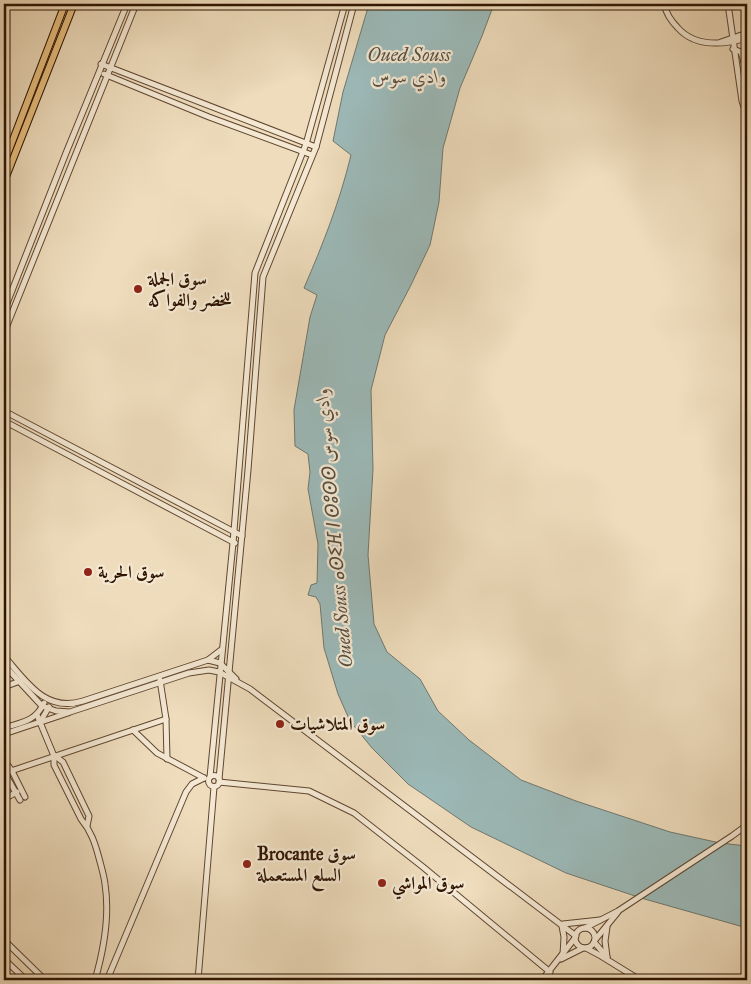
<svg xmlns="http://www.w3.org/2000/svg" width="751" height="984" font-family="'IM FELL Great Primer',Amiri,'Noto Sans Tifinagh',serif">
<style>
.water{fill:#9cbab9;stroke:#70786f}
.lines{fill:none;stroke-linecap:round;stroke-linejoin:round}
.minor-casing{stroke:#5f4630;stroke-width:7}
.major-casing{stroke:#2f1401;stroke-width:8}
.minor{stroke:#f4e8d3;stroke-width:5}
.major{stroke:#e7be7e;stroke-width:6}
.poi-dot{fill:#8f2418;stroke:#f4e8d3;stroke-width:2}
.labels{text-anchor:middle;stroke-width:4.5;stroke-linejoin:round;paint-order:stroke}
.poi-label{font-size:18px;font-weight:bold;fill:#2f1401;stroke:#f4e8d3;text-anchor:start}
.water-label{font-size:19px;font-style:italic;fill:#554e41;stroke:#f4e8d3}
</style>
<rect width="100%" height="100%" fill="#eedcbc"/>
<filter id="stains"><feTurbulence type="fractalNoise" baseFrequency=".004" numOctaves="4"/><feColorMatrix values="0 0 0 0 .2 0 0 0 0 .09 0 0 0 0 .02 0 0 0 .5 -.17"/></filter>
<radialGradient id="worn" r=".72"><stop offset=".6" stop-color="#630" stop-opacity="0"/><stop offset="1" stop-color="#630" stop-opacity=".3"/></radialGradient>
<path class="water" d="M369,4H494L482,36L460,88L443,148L439,202L430,245L411,285L385,335L371,390L373,469L368,555L374,624L387,652L420,679L438,711L469,740L521,780L576,801L670,832L720,843L747,846V928L641,898L566,873L471,827L408,784L372,748L350,721L338,694L324,648L320,604L316,597L308,595L311,585L317,583L318,544L308,489L310,472L308,454L295,446L294,410L310,317L317,295L304,288C323,244 340,201 351,155L333,141L343,92Z"/>
<g class="lines">
<g class="minor-casing">
<g id="minor">
<path d="M664,4C666,13 671,21 678,28C695,47 723,45 747,38"/>
<path d="M728,4L742,101L747,115"/>
<path d="M721,42L747,33"/>
<path d="M733,49L741,52L747,72"/>
<path d="M101,64L316,147"/>
<path d="M104,74L209,117L312,155"/>
<path d="M4,311L66,153L127,4"/>
<path d="M4,333L136,4"/>
<path d="M4,411L242,536"/>
<path d="M4,421L235,543"/>
<path d="M4,656C26,681 45,713 83,701L208,660L220,663L236,679"/>
<path d="M208,660L221,650"/>
<path d="M4,665L42,706L56,711L70,712L189,673L209,670L219,672L250,689L576,936"/>
<path d="M4,687L20,681"/>
<path d="M37,715L54,756V765L81,819C91,831 95,843 99,858C101,866 104,875 105,884C110,916 104,949 95,980"/>
<path d="M166,719L167,759"/>
<path d="M41,722L68,713"/>
<path d="M4,728C22,722 35,722 44,703"/>
<path d="M133,730L157,753L204,778"/>
<path d="M4,734L40,722L49,707"/>
<path d="M55,756L63,762L89,816L87,826"/>
<path d="M4,760L12,771L25,797"/>
<path d="M4,772L20,800"/>
<path d="M5,773L166,719L160,680"/>
<circle cx="214" cy="781" r="5.5"/>
<path d="M210,777L233,543L255,273L306,144L345,4"/>
<path d="M219,779L248,470L263,277L316,147L354,4"/>
<path d="M219,782L309,791L354,813L423,867L550,972"/>
<path d="M4,799L17,792"/>
<path d="M563,924L600,920"/>
<path d="M562,926L564,937L563,955"/>
<path d="M607,927L605,941L607,957"/>
<path d="M585,928L618,911L732,836L747,825"/>
<circle cx="585" cy="938" r="10"/>
<path d="M4,940L45,980"/>
<path d="M595,940L618,912"/>
<path d="M594,942L607,957"/>
<path d="M586,948L601,956L640,980"/>
<path d="M4,959L26,980"/>
<path d="M561,959L583,948"/>
<path d="M107,980L186,792L192,784L204,778"/>
<path d="M198,980L214,787"/>
<path d="M542,980L575,938"/>
</g>
</g>
<g class="major-casing">
<g id="major">
<path d="M4,163L65,4"/>
<path d="M4,182L74,4"/>
</g>
</g>
<use href="#minor" class="minor"/>
<use href="#major" class="major"/>
</g>
<g class="poi-dot">
<circle cx="138" cy="289" r="5"/>
<circle cx="88" cy="572" r="5"/>
<circle cx="280" cy="724" r="5"/>
<circle cx="247" cy="864" r="5"/>
<circle cx="382" cy="883" r="5"/>
</g>
<g class="labels">
<g class="poi-label">
<text x="148" y="285">سوق الجملة<tspan x="148" dy="21">للخضر والفواكه</tspan></text>
<text x="98" y="578">سوق الحرية</text>
<text x="290" y="730">سوق المتلاشيات</text>
<text x="257" y="860">Brocante سوق<tspan x="257" dy="21">السلع المستعملة</tspan></text>
<text x="392" y="889">سوق المواشي</text>
</g>
<g class="water-label">
<text x="409" y="61">Oued Souss<tspan x="409" dy="22">وادي سوس</tspan></text>
<text transform="translate(333 528) rotate(-95)" y="7">Oued Souss ⴰⵙⵉⴼ ⵏ ⵙⵓⵙⵙ وادي سوس</text>
</g>
</g>
<rect width="751" height="984" fill="none" stroke="#eedcbc" stroke-width="20"/>
<rect x="5" y="5" width="741" height="974" fill="none" stroke="#2f1401" stroke-width="2.5"/>
<rect x="10" y="10" width="731" height="964" fill="none" stroke="#2f1401"/>
<rect width="100%" height="100%" filter="url(#stains)"/>
<rect width="100%" height="100%" fill="url(#worn)"/>
</svg>
